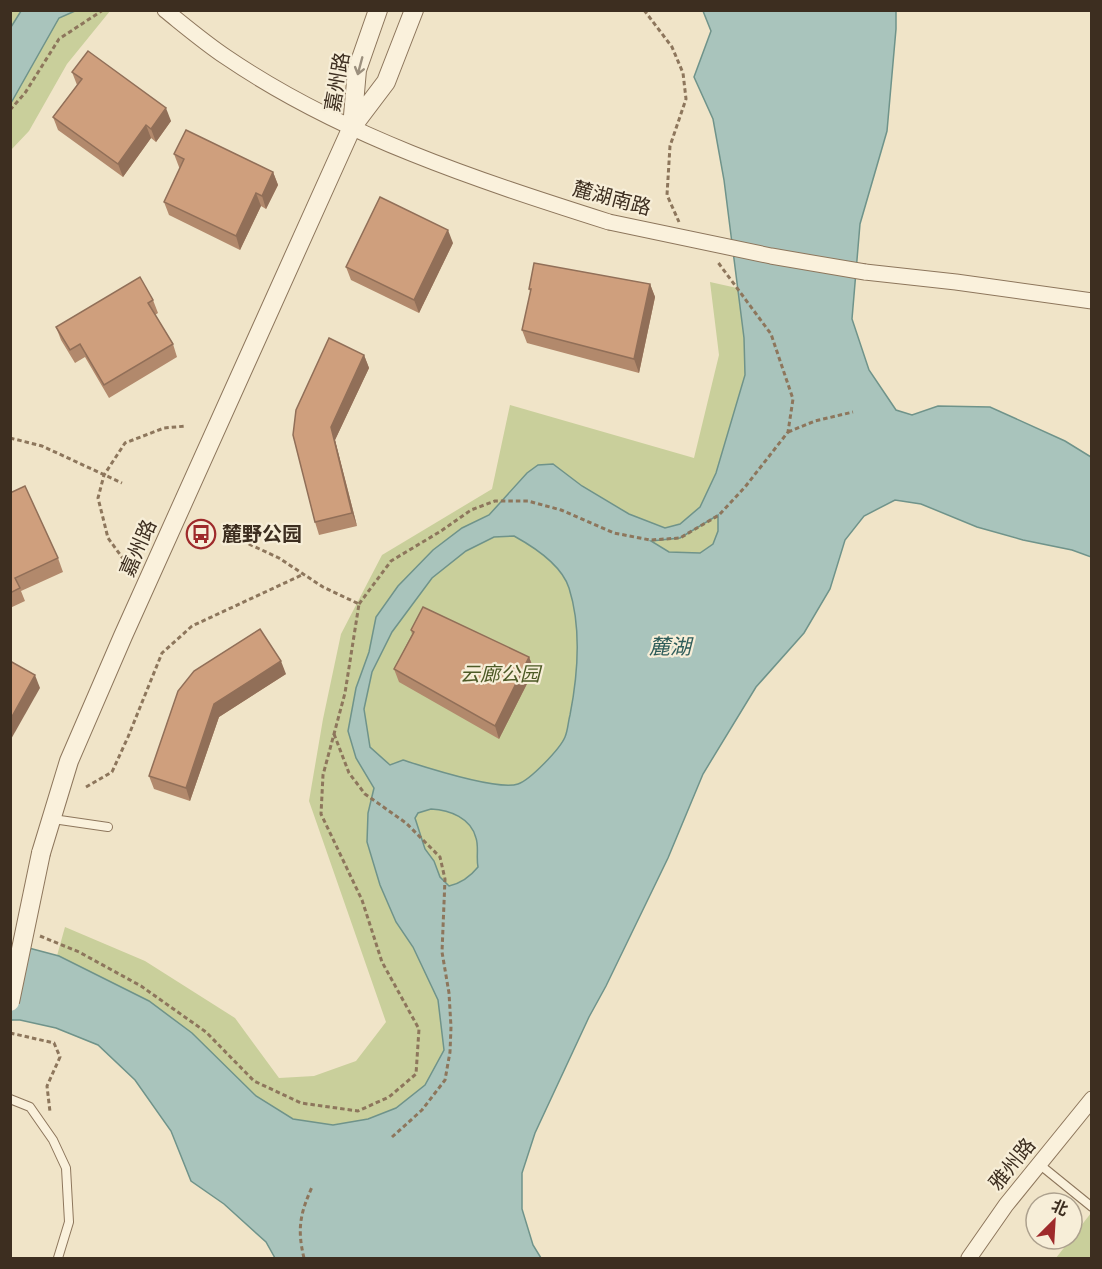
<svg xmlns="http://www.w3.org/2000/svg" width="1102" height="1269" font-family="'Zilla Slab','Noto Sans SC',serif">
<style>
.green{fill:#c9cf9b}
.water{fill:#a9c4bc;stroke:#6f938a;stroke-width:1.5;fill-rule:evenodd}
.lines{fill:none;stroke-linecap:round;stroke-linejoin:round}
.service-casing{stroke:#8d765c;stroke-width:10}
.minor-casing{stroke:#8d765c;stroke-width:17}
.tertiary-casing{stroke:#8d765c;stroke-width:20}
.path{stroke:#8d765c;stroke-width:3;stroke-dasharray:4.5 3;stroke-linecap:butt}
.service{stroke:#faf1dc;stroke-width:8}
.minor{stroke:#faf1dc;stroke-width:15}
.tertiary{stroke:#faf1dc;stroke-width:18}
.minor-bridge-casing{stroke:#8d765c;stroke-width:17;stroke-linecap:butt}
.tertiary-bridge-casing{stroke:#8d765c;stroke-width:20;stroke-linecap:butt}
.minor-bridge{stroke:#faf1dc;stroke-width:15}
.tertiary-bridge{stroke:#faf1dc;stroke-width:18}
.wall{fill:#b2896c}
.shaded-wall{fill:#916f58}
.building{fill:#cf9f7d;stroke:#916f58;stroke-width:1.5}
.oneway{stroke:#9c907e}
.labels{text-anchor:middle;stroke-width:4.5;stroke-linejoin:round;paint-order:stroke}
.street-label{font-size:20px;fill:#3d2e20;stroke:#f7eed8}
.poi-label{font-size:20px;font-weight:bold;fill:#3d2e20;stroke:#f7eed8;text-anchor:start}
.park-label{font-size:20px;font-style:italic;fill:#4d5a26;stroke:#f7eed8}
.water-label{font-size:21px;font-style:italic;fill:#2f5d5a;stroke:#f7eed8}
</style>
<rect width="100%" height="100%" fill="#f0e4c8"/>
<g class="green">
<path d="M11,11H110L67,64L29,131L11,150Z"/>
<path d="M710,282L818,306L839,391L450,1139L275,1258L266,1242L224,1204L191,1181L171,1131L135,1080L98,1045L56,1028L38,1024L65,927L145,961L235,1018L279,1078L314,1076L356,1061L386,1022L309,801L323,719L341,634L382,555L492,489L510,405L694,458L719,355Z"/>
<path d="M1091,1213V1258H1056Z"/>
</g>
<g class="water">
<path d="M21,11H75L59,18L11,103V27Z"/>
<path d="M703,11H896V29L887,131L860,224L852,319L869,370L896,410L912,415L938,406L990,407L1065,441L1091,457V557L1072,550L1023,540L977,527L921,504L895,500L864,516L845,540L830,589L804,633L756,687L703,774L668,858L606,986L589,1017L535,1133L522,1173V1209L533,1245L541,1258H275L266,1242L224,1204L191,1181L171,1131L135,1080L98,1045L56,1028L20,1020H11L10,943L59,956L149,1001L192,1033L256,1096L293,1119L333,1125L368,1119L396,1108L425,1085L444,1050L438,1000L413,947L396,922L380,885L367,842L368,813L374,788L356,758L348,731L356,688L369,652L376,617L398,586L433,550L462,528L489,515L527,473L538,465L553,464L582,486L629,514L665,528L680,524L700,507L716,473L745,375L744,338L724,180L713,119L694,77L711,31ZM718,515V531L713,544L700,553L669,552L651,541L680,538ZM514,536C534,547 562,566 569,588C582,629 578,674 570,715C568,722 568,730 565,737C560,749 530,780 518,784C497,791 425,767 403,760L390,765L370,747L364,709L372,672L392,632L432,578L466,551L494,537ZM431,809C450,810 471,818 476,838C479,847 476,857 478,867C470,877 462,883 449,886L440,877L434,861L425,849L415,818L418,813Z"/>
</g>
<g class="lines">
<g class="service-casing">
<g id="service">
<path d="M53,819L108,827"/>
<path d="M10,1099L30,1107L53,1140L66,1168L69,1222L58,1258"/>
<path d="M1039,1164L1092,1207"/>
</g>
</g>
<g class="minor-casing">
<g id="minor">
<path d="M165,10C185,26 205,43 226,57C342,136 477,180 609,222"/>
<path d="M865,272L956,282L1092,301"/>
<path d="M969,1258L1006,1205L1092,1099"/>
</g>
</g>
<g class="tertiary-casing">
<g id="tertiary">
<path d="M378,10L357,70L352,127L386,82L414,10"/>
<path d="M41,853L69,761L123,636L352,127"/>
</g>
</g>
<g class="path">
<path d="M644,10L672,47L683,73L686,99L670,146L667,195L679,222"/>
<path d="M10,110L25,93L59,39L103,10"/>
<path d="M788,432L815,421L853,412"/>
<path d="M10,438L42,446L122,483"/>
<path d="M124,560L108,538L98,498L104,475L125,443L164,428L186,426"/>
<path d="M359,604L391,561L441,531L471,510L495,501H528L561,510L614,533L650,540L680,538L719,515L745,487L788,432L793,399L771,334L717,261"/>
<path d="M334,734L349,773L365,794L406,823L440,857L445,879L442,952L449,993L451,1027L450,1052L445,1080L422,1110L392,1137"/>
<path d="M86,787L112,772L128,737L162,653L192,626L304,574"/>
<path d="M40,936L79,952L141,986L206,1032L254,1081L301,1103L358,1111L389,1097L416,1074L419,1029L382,962L362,900L321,814L323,775L345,693L359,604L323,587L279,558L236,538"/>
<path d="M10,1033L54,1043L60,1057L47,1086L50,1112"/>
<path d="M304,1258C297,1229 300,1214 312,1187"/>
</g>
<use href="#service" class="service"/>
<use href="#minor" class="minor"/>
<use href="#tertiary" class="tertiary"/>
<g class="minor-bridge-casing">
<path id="minor-bridge" d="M609,222L771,256L865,272"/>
</g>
<g class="tertiary-bridge-casing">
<path id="tertiary-bridge" d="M10,1002L41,853"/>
</g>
<use href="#minor-bridge" class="minor-bridge"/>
<use href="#tertiary-bridge" class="tertiary-bridge"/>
</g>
<g class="wall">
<path d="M72,72L171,121L156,142L151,138L123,177L58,130L53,117L77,85Z"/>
<path d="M174,154L273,172L278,185L266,209L261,206L240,250L169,215L164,202L180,168L179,167Z"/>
<path d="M453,243L419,313L351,280L346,267Z"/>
<path d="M650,284L655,297L639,373L527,343L522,330L531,293L529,289Z"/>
<path d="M153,300L158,313L155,315L173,344L177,357L109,398L85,357L75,363L61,340L56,327Z"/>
<path d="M364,355L369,368L335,440L357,526L319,535L315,522L293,435Z"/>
<path d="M10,493L58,558L63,572L21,591L25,601L10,608Z"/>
<path d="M411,630L529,657L534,670L499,739L399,682L394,669L412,634Z"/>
<path d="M194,671L286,674L219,717L190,801L154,789L149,776Z"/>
</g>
<g class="shaded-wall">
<path d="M166,108L171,121L156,142L151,129Z"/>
<path d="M146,125L151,138L123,177L118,164Z"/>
<path d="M273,172L278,185L266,209L262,196Z"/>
<path d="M256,193L261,206L240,250L236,236Z"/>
<path d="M448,230L453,243L419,313L414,300Z"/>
<path d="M650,284L655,297L639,373L634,359Z"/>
<path d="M364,355L369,368L335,440L357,526L352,513L331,427Z"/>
<path d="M529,657L534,670L499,739L495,726Z"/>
<path d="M281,661L286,674L219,717L190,801L186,788L214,704Z"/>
<path d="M35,675L40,688L10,741V720Z"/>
</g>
<g class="building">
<path d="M88,51L166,108L151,129L146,125L118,164L53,117L82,79L72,72Z"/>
<path d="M186,130L273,172L262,196L256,193L236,236L164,202L184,159L174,154Z"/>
<path d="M380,197L448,230L414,300L346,267Z"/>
<path d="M534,263L650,284L634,359L522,330L531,289H529Z"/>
<path d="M140,277L153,300L148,303L173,344L104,385L80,344L70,350L56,327Z"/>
<path d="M329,338L364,355L331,427L352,513L315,522L293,435L296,410Z"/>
<path d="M25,486L58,558L15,578L20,588L10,593V493Z"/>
<path d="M423,607L529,657L495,726L394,669L414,632L411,630Z"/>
<path d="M260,629L281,661L214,704L186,788L149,776L178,691L194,671Z"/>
<path d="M10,661L35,675L10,720Z"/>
</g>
<defs><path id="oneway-shaft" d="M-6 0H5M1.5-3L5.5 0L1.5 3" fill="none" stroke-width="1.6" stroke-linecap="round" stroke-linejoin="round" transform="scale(1.5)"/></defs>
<use class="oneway" href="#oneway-shaft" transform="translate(360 66) rotate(105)"/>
<defs>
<g id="bus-ring" transform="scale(1.5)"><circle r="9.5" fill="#f7eed8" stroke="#9e2a2b" stroke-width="1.5"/><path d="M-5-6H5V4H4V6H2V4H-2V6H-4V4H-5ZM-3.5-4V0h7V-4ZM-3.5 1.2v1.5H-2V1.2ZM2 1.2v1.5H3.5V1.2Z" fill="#9e2a2b"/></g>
</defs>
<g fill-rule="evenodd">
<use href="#bus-ring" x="201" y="534"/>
</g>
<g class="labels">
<g class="street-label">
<text transform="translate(337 82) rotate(-80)" y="7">嘉州路</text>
<text transform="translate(612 198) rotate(15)" y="7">麓湖南路</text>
<text transform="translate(138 548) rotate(-66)" y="7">嘉州路</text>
<text transform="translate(1012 1164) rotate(-51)" y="7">雅州路</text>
</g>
<g class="poi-label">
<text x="222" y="541">麓野公园</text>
</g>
<g class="park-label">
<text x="500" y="681">云廊公园</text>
</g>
<g class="water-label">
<text x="670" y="654">麓湖</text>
</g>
</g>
<rect width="1102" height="1269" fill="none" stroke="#3d2e20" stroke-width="24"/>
<g transform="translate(1054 1221) rotate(24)"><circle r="28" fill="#f7eed8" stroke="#ada18e" stroke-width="1.5"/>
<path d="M0-4.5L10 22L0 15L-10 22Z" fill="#9e2a2b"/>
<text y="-9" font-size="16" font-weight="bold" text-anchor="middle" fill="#3d2e20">北</text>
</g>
</svg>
